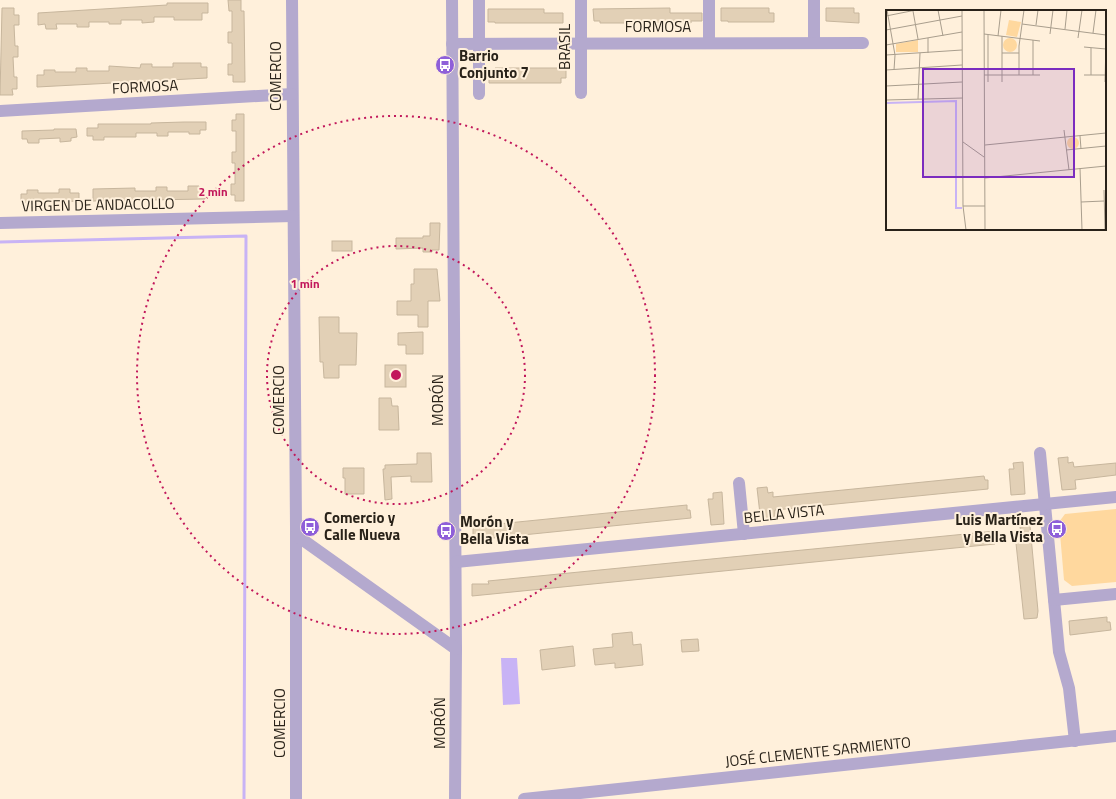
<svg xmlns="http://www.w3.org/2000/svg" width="1116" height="799" font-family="'Titillium Web',sans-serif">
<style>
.green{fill:#ffd89e}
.water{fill:#c8b3f5}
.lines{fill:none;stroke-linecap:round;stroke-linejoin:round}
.stream{stroke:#c8b3f5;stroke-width:3}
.building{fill:#e2d0b6;stroke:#c7b69d}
.street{stroke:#b4a9ce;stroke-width:12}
.ring{fill:none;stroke:#c2185b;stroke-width:2;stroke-dasharray:2 4}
.labels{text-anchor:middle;stroke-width:4;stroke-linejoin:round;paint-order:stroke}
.street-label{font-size:15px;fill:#292219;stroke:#fff0db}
.poi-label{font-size:15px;font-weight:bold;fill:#292219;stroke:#fff0db;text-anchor:start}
.inset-river{fill:none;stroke:#c8b3f5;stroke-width:2}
.inset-road{fill:none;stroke:#a99e8d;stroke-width:1}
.view{fill:#7b2cbf;fill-opacity:0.15;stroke:#7b2cbf;stroke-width:2}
.inset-edge{fill:none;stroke:#292219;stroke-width:2}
.centre{fill:#c2185b;stroke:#fff0db;stroke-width:2}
.ring-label{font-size:12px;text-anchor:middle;font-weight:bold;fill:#c2185b;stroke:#fff0db;stroke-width:4;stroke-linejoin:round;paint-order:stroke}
</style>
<rect width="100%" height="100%" fill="#fff0db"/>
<path class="green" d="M1116,509V582L1072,586L1064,580L1059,522L1065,514Z"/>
<path class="water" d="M501,658H517L520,704L503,705Z"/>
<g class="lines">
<path class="stream" d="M0,242L246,236L244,799"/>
</g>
<g class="building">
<path d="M228,0H241V11H244L245,82H233V75H228V64H232V43H228V32H232V11H229Z"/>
<path d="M167,3H208V13H202V20H174V17H154V22L142,23V20H121V24H109V22H89V27H77V24H56L57,29H46L45,24L38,25V13L167,5Z"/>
<path d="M2,8H14V15H19V25H14L15,46H18V57H13L14,77H17V89H12L13,95H0Z"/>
<path d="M670,8V13H702V21H691V23H600V21H594L593,9Z"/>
<path d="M721,8H769V13H774V22H728V21H721Z"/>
<path d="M826,8H854V13H859V23L826,21Z"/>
<path d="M488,9H544V13H563V23H495V22H488Z"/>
<path d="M173,63H201V67H207V78L37,87V75H44V70H55V72H76V68H87V71H109V66L140,68L141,64H152V67H173Z"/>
<path d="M495,68H566V78H561V83H489V70H495Z"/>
<path d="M236,114H244V201H235V195H231V184H235V163H232V152H236V131H232V120H236Z"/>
<path d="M184,122H206V130H200V134H189V132H168V136H157V133H136V137H104V140H93V136H87V128H98V124H151V123Z"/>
<path d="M54,129H76L77,137L71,138V141L60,142V138L39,139V143H28L27,139H22V131L54,130Z"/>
<path d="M188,186H199V190H205V199L93,201V189L135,188V191H156V187H167V191H188Z"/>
<path d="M59,189H70V193H79V201L21,203V194H27V190H38V193H59Z"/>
<path d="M430,223H440L439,250H432V252H423V248L396,249V238H423V236H430Z"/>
<rect x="332" y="241" width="20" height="10"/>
<path d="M414,269H437L440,301H428V327H418V315H397V301H411V284H414Z"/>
<path d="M319,317H339V333H357L356,365H339V378H324L323,362H320Z"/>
<path d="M423,332V354H406V345H398V333Z"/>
<rect x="385" y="365" width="21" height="22"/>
<path d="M379,398H391L392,406H398L399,430H379Z"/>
<path d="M417,453H431L432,482H411V476L391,477L392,499L385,500L383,469H385V465L417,464Z"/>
<path d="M1068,457V463L1073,462L1074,467L1116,463V475L1075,480L1076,489L1062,490L1058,458Z"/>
<path d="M1023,462L1025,494L1011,495L1009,469H1014L1013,463Z"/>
<path d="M343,468H364V494H345V478H343Z"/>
<path d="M984,476L985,480H988V489L775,510V518L762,520L760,514L757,488L767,487L768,493L773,492V497Z"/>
<path d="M722,492L724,524L711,525L708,499H713V493Z"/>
<path d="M687,505V510H690L691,518L473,540V526H489L488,525Z"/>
<path d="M1030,526L1038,611L1037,618L1024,619L1015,534L1021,533L1020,527Z"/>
<path d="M996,531L997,539H995V544L472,596V584H489L488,581Z"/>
<path d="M1107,617V622H1110L1111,630L1070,635L1069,621Z"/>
<path d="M632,632L633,645L641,644L643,665L615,668V663L595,665L593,649L613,647L612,634Z"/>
<path d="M698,639L699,651L682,652L681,640Z"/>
<path d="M573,646L575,666L542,670L540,650Z"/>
</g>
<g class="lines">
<g class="street">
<path d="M292,0L296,527V799"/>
<path d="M452,0L456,649L455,799"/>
<path d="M479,0V94"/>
<path d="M581,0V93"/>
<path d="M709,0V43"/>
<path d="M814,0V43"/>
<path d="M452,44L863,43"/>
<path d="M0,111L292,94"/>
<path d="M0,223L293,216"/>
<path d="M1040,453L1059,652L1069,688L1075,741"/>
<path d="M739,483L744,534"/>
<path d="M296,535L456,649"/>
<path d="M456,562L1116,497"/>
<path d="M1054,600L1116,594"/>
<path d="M524,799L1116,736"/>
</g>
</g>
<g class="ring">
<circle cx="396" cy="375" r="129"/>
<circle cx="396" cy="375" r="259"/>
</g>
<defs>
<g id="bus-disc" transform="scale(1)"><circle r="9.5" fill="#8e5fd9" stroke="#fff0db"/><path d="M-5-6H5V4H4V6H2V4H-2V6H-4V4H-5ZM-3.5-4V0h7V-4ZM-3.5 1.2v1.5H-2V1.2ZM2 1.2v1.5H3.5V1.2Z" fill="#fff"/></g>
</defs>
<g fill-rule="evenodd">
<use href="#bus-disc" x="445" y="65"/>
<use href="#bus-disc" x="310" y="527"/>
<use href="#bus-disc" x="1057" y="529"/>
<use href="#bus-disc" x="446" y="531"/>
</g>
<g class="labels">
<g class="street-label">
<text x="658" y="32">FORMOSA</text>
<text transform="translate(565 47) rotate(-90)" y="5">BRASIL</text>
<text transform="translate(276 76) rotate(-90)" y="5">COMERCIO</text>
<text transform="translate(145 87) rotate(-3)" y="5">FORMOSA</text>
<text transform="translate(98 205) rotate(-1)" y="5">VIRGEN DE ANDACOLLO</text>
<text transform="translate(279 400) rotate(-90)" y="5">COMERCIO</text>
<text transform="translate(438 400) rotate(-90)" y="5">MORÓN</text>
<text transform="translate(784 514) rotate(-6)" y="5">BELLA VISTA</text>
<text transform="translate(280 723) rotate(-90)" y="5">COMERCIO</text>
<text transform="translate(440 723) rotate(-90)" y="5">MORÓN</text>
<text transform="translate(818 752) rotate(-6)" y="5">JOSÉ CLEMENTE SARMIENTO</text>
</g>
<g class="poi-label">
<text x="459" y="61">Barrio<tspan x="459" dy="17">Conjunto 7</tspan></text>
<text x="324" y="523">Comercio y<tspan x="324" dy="17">Calle Nueva</tspan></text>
<text x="1043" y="525" text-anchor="end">Luis Martínez<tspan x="1043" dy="17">y Bella Vista</tspan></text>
<text x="460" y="527">Morón y<tspan x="460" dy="17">Bella Vista</tspan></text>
</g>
</g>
<g transform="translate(886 10)">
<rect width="220" height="220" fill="#fff0db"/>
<path d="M123,10L135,12L131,27L120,25ZM117 35a7 7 0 1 1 14 0a7 7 0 1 1-14 0ZM32,30V42H10V34ZM181 133a6 6 0 1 1 12 0a6 6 0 1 1-12 0Z" fill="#ffd89e"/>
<path class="inset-river" d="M0,93L70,91V198H76"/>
<path class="inset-road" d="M1,0L9,45L8,60M52,0L57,26M76,0L77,196L80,220M98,0L99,220M27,1L32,29M0,6L30,0M136,14L220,25M150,15L152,0M179,19L181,0M0,20L76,6M207,23L210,0M98,24L154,31M164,24L167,0M102,25V72M112,26L115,0M116,26V72M42,28V43M192,28L196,0M147,30V65M0,35L76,22M198,37L220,39M205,38V65M116,43H133M0,45L76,40M0,60L76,55M98,65H154M133,65V36L138,0M198,65H220M219,72L220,32M0,76L76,72M32,89L34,43M0,90L77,88M178,120L183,160M194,126L195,139M77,132L98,147M99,135L220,123M180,140L220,136M194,158L196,220M99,168L220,156M218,180L219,220M195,192L218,191M77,196H99"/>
<path class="view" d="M37,59H188V167H37Z"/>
<rect width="220" height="220" class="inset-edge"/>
</g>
<circle cx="396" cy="375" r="6" class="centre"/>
<g class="ring-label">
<text x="213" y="196">2 min</text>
<text x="305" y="288">1 min</text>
</g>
</svg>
